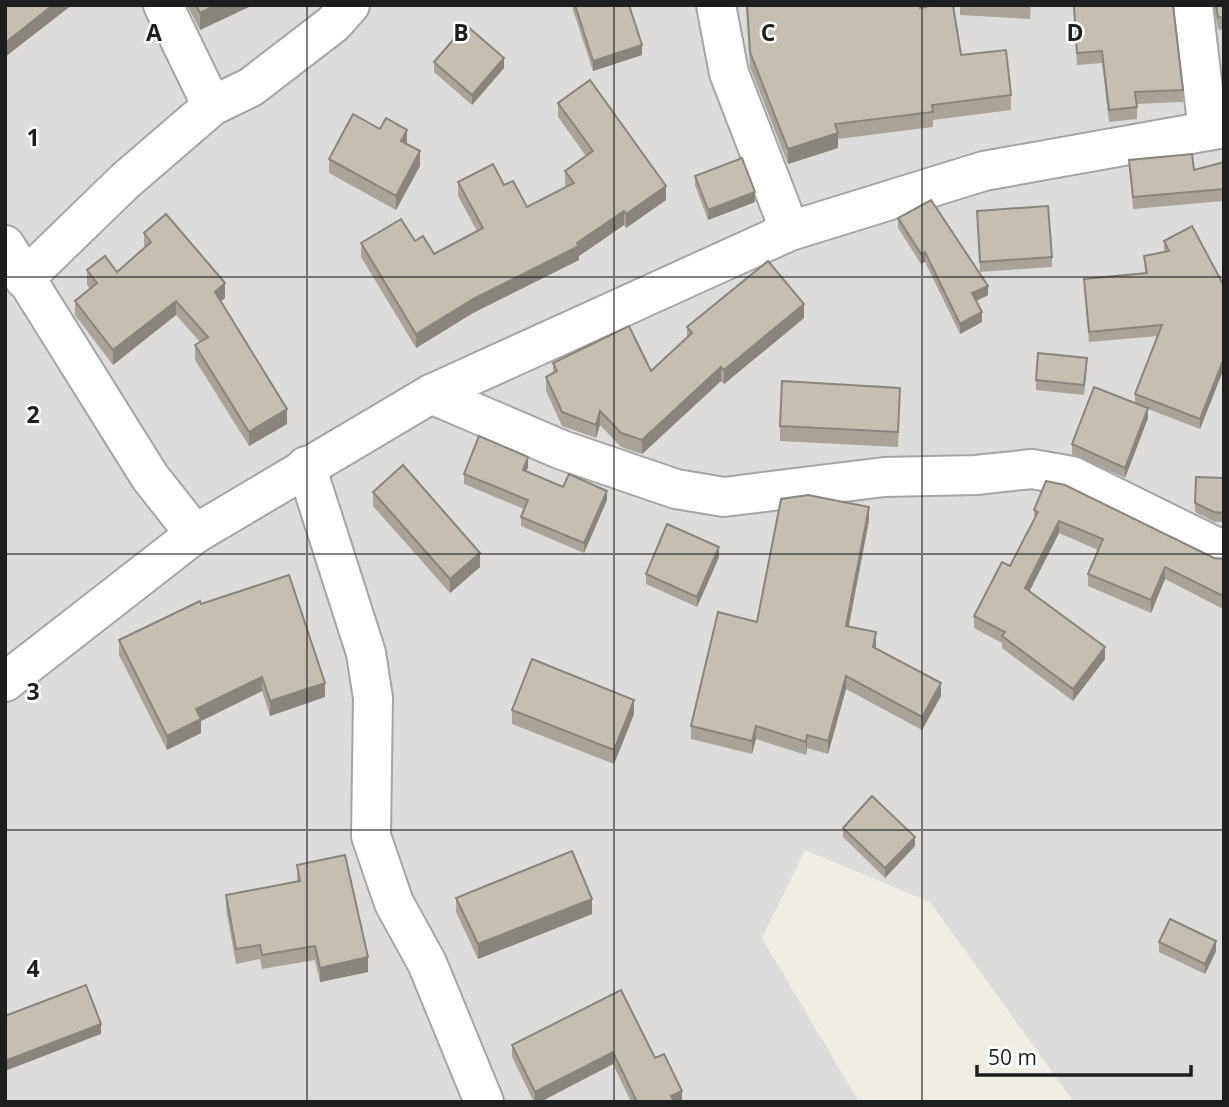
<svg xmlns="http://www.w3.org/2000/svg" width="1229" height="1107" font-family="'Open Sans',sans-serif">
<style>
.residential{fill:#dddcdb}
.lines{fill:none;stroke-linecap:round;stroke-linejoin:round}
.minor-casing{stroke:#a5a5a5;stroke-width:42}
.minor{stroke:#fff;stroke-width:38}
.wall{fill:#a9a39a}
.shaded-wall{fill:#89857d}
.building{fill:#c4beb3;stroke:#89857d;stroke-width:2}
.grid{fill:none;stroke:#1e1e1e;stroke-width:2;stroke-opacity:0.55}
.grid-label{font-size:23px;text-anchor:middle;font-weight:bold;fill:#1e1e1e;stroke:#fff;stroke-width:5;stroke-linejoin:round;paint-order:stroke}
</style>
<rect width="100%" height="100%" fill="#f0eee4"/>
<path class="residential" d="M5,5H1224V1102H1074L930,902L805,850L762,938L859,1102H5Z"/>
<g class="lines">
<g class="minor-casing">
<g id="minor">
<path d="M163,5L212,106"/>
<path d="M716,5L729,73L790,231"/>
<path d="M1193,5L1208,131"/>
<path d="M5,245L150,477L195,534"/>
<path d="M24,279L125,181L212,106L251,87L333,24L350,5"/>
<path d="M431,394L562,450L676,489L724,497L884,477L976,475L1032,469L1072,476L1224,551"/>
<path d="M306,466L366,653L373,698L371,836L394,903L427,963L484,1102"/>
<path d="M5,682L195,534L431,394L790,231L984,171L1224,128"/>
</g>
</g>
<use href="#minor" class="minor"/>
</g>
<g class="wall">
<path d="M187,5H253L200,30Z"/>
<path d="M573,5H629L642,55L593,71L573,10Z"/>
<path d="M746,5H920V8L961,55L1011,95V110L933,120V127L838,139V148L788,164L750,67Z"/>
<path d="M960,5H1031L1030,19L960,15Z"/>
<path d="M1073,5H1173L1183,90V102L1137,104V119L1109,122L1102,63L1077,65Z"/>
<path d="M1213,5H1224V31L1218,29Z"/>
<path d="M434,62L504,68L472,105L434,72Z"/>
<path d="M558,103L666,200L626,228L624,225L579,256V260L473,313L416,348L361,257V243L415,241L434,254L477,231L458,196V182L504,185L527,207L566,187L565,185V171L586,156L558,117Z"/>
<path d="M407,144L420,166L396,210L329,173V159Z"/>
<path d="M1129,160L1194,170L1224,162V201L1133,209Z"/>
<path d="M695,176L755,202L708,220L695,185Z"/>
<path d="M977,211L1052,257V267L980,272Z"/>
<path d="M898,218L988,295L976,301L982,322L960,334L925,262L921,264L898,228Z"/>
<path d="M144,233L225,298L221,301L287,424L249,446L195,360V345L200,342L176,315L113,365L75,315V301L90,289L87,285V270L117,272L144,248Z"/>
<path d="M1164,241L1224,286V368L1200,429L1148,409V418L1125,478L1072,454V444L1135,403V394L1158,336L1089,342L1084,279L1145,273L1144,256L1164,252Z"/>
<path d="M804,318L724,384L721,381L642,454L621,447L600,425L596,438L562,426L546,391V377L553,373V363L651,371L687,338V327Z"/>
<path d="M1087,368L1084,395L1036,390V380Z"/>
<path d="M900,402L898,447L780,441V426Z"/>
<path d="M528,467L526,472L563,487L607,500L584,553L521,526V517L524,509L464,484V474Z"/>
<path d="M1224,478V522H1214L1195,512V503Z"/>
<path d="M373,492L480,567L450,593L373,506Z"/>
<path d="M1034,510L1214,558L1224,559L1223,609L1165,579L1151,613L1088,586V574L1098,550L1059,533L1029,591L1105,659L1073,701L1002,648V643L974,628V616L1010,566L1034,519Z"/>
<path d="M869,520L849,626L876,645L875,648L941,696L922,730L846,689L828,754L807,748L806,755L756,739L752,754L691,739V726L757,622Z"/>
<path d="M719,557L697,607L646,584V574Z"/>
<path d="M201,604L325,697L270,716L262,691L201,721V733L167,750L119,655V640Z"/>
<path d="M512,710L634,714L614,764L512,724Z"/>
<path d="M843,828L915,846L885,878L843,837Z"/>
<path d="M297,865L368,972L320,982L315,960L262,969L260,959L236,964L226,909V895L297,881Z"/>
<path d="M456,898L592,914L478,959L456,912Z"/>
<path d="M1159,942L1216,951L1205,974L1159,952Z"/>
<path d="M621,990L655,1058L682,1102H631L613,1064L540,1102H534L512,1057V1045Z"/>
</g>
<g class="shaded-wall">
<path d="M53,5H72L5,57V43Z"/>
<path d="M216,5H253L200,30V13Z"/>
<path d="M642,45V55L593,71V61Z"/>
<path d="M504,58V68L472,105V95Z"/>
<path d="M407,130V144L401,141Z"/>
<path d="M838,133V148L788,164V149Z"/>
<path d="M420,151V166L396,210V196Z"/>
<path d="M666,186V200L626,228V214Z"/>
<path d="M755,192V202L708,220V210Z"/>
<path d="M624,211V225L579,256V260L473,313L416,348V334L473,299L577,243Z"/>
<path d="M925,252V262L921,264V254Z"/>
<path d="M225,283V298L215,306V292Z"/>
<path d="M988,286V295L972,303V293Z"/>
<path d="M176,301V315L113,365V350Z"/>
<path d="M804,304V318L724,384V370Z"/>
<path d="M982,312V322L960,334V324Z"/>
<path d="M1224,358V368L1200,429V419Z"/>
<path d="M721,367V381L642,454V440Z"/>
<path d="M1148,408V418L1125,478V468Z"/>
<path d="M287,409V424L249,446V432Z"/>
<path d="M600,411V425L596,438V425Z"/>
<path d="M528,457V467L523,480V470Z"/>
<path d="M607,491V500L584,553V543Z"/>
<path d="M869,507V520L846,639V626Z"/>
<path d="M1059,521V533L1025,600V588Z"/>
<path d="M719,547V557L697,607V597Z"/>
<path d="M480,553V567L450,593V579Z"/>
<path d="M1165,567V579L1151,613V600Z"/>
<path d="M876,632V645L873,660V647Z"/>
<path d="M1105,647V659L1073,701V689Z"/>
<path d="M846,676V689L828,754V741Z"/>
<path d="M262,677V691L201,721V733L167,750V736L196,709Z"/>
<path d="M325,683V697L270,716V701Z"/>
<path d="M941,683V696L922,730V717Z"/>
<path d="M634,700V714L614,764V750Z"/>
<path d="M756,726V739L752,754V741Z"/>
<path d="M807,735V748L806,755V742Z"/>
<path d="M915,837V846L885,878V868Z"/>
<path d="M592,899V914L478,959V944Z"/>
<path d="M1216,941V951L1205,974V964Z"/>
<path d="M368,957V972L320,982V968Z"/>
<path d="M101,1024V1034L5,1071V1061Z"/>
<path d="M613,1052V1064L540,1102H535V1092Z"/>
<path d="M682,1091V1102H671V1096Z"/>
</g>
<g class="building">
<path d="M5,5H53L5,43Z"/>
<path d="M196,5H216L200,13Z"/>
<path d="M575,5H629L642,45L593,61Z"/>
<path d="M747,5H920V8L934,5H953L961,55L1006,50L1011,95L932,105L933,112L835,124L838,133L788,149L750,52Z"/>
<path d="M1074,5H1173L1183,90L1135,92L1137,107L1109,110L1102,51L1077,53Z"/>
<path d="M1216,5H1224V18L1218,17Z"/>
<path d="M466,25L504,58L472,95L434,62Z"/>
<path d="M590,80L666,186L626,214L624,211L577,243L579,246L473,299L416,334L361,243L401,219L415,241L423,236L434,254L483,228L458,182L493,164L504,185L513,181L527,207L574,183L565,171L593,151L558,103Z"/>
<path d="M353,114L380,129L386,118L407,130L401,141L420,151L396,196L329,159Z"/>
<path d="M1192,154L1194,170L1224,162V189L1133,197L1129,160Z"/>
<path d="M742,158L755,192L708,210L695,176Z"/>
<path d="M931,200L988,286L972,293L982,312L960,324L925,252L921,254L898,218Z"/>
<path d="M1048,206L1052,257L980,262L977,211Z"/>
<path d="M166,214L225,283L215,292L287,409L249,432L195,345L208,337L176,301L113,350L75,301L97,283L87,270L105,256L117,272L151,242L144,233Z"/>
<path d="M1192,226L1224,286V358L1200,419L1135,394L1162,325L1089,332L1084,279L1147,273L1144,256L1169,251L1164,241Z"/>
<path d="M768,261L804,304L724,370L721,367L642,440L621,433L600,411L596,425L562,412L546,377L557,371L553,363L629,326L651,371L692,333L687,327Z"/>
<path d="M1038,353L1087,358L1084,385L1036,380Z"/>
<path d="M782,381L900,388L898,432L780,426Z"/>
<path d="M1094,387L1148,408L1125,468L1072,444Z"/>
<path d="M479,436L528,457L523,470L563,487L569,474L607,491L584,543L521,517L528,500L464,474Z"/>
<path d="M403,465L480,553L450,579L373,492Z"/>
<path d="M1196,477L1224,478V513L1214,512L1195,503Z"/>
<path d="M1046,481L1065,485L1214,558L1224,559L1223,596L1165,567L1151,600L1088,574L1103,539L1059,521L1025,588L1105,647L1073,689L1002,636L1005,632L974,616L1002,562L1010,566L1038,512L1034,510Z"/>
<path d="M808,495L869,507L846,626L876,632L873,647L941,683L922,717L846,676L828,741L807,735L806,742L756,726L752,741L691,726L718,612L757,622L781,499Z"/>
<path d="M667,524L719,547L697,597L646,574Z"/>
<path d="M289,575L325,683L270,701L262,677L196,709L201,719L167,736L119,640L200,601L201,604Z"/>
<path d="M532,659L634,700L614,750L512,710Z"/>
<path d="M872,796L915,837L885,868L843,828Z"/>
<path d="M572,851L592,899L478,944L456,898Z"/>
<path d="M345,855L368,957L320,968L315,946L262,955L260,945L236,949L226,895L300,881L297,865Z"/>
<path d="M1170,919L1216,941L1205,964L1159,942Z"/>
<path d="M86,985L101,1024L5,1061V1016Z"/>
<path d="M621,990L655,1058L664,1054L682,1091L671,1096L674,1102H637L613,1052L535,1092L512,1045Z"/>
</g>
<path class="grid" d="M307,5V1102M614,5V1102M922,5V1102M5,277H1224M5,554H1224M5,830H1224"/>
<g class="grid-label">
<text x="154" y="41">A</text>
<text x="461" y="41">B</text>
<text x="768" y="41">C</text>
<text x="1075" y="41">D</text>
<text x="33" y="146">1</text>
<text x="33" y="423">2</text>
<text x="33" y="700">3</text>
<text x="33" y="977">4</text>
</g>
<rect width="1229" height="1107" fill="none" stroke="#1e1e1e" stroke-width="14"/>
<path d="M977 1065v10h214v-10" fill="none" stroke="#1e1e1e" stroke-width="3.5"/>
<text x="988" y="1065" font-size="21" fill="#1e1e1e" stroke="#ffffff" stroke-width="5" paint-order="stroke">50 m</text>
</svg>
